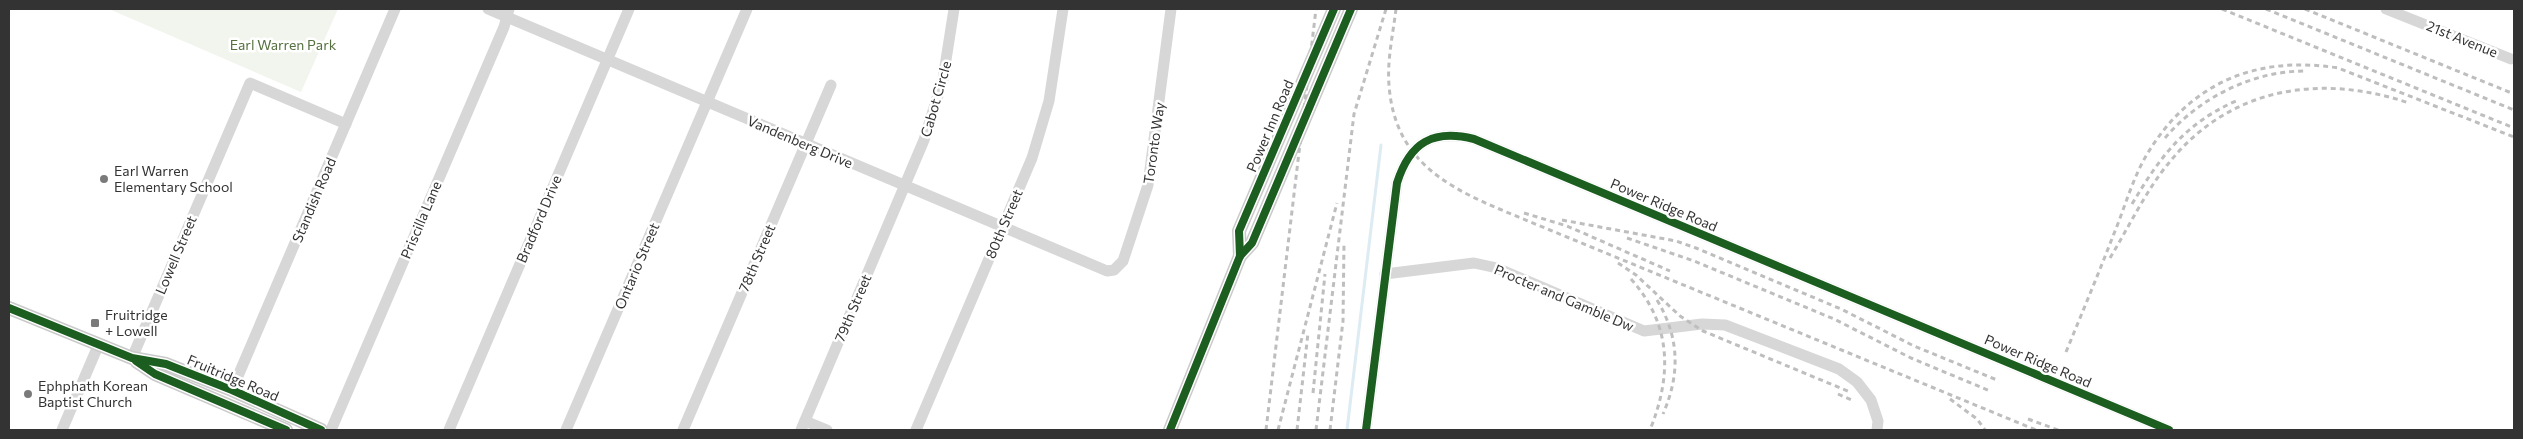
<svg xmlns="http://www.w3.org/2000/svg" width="2523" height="439" font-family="Commissioner,sans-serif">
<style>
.green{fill:#f1f5ed}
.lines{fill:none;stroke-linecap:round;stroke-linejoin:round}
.stream{stroke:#ddebf3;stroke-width:3}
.minor{stroke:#d7d7d7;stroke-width:11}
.major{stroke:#cacaca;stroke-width:14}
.rail{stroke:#bebebe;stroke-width:3;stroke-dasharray:5 4;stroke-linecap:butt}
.cycleway-casing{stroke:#fff;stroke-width:11}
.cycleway{stroke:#1b5e20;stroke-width:8}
.poi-dot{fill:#7a7a7a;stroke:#fff;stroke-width:2}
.labels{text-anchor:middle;stroke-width:5;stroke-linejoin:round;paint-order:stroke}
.street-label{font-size:14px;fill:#333;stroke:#fff}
.park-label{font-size:14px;fill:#56703f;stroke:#fff}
.poi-label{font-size:14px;fill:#333;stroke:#fff;text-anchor:start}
</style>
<rect width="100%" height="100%" fill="#fff"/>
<path class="green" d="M109,9H338L301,92Z"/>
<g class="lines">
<path class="stream" d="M1347,430L1381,145"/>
<g class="minor">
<path d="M488,9L1107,271L1114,270L1123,261L1148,185L1171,9"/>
<path d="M2386,9L2511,59"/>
<path d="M1385,274L1474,263L1497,268L1644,331L1702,324L1725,325L1839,369L1857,382L1871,400L1878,421L1877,430"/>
<path d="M132,358L250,83L346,124"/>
<path d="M232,390L395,9"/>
<path d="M805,421L827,430"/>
<path d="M62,430L98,346"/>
<path d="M331,430L504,27L509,9"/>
<path d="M449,430L629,9"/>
<path d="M566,430L747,9"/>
<path d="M683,430L831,85"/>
<path d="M801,430L924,140L943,79L954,9"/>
<path d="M916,430L1032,158L1049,101L1063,9"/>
<path d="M1366,430L1397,183C1410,142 1433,129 1474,139L2169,430"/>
</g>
<g class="major">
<path d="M1240,256L1239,231L1334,9"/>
<path d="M9,308L132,358L166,364L232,390L321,430"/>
<path d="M137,362L155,374L286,430"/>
<path d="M1170,430L1240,256L1252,243L1351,9"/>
</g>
<g class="rail">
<path d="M1396,9C1393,34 1387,60 1389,85C1395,170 1461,193 1528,221L2036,430"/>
<path d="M2222,9L2514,128"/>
<path d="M2266,9L2514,110"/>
<path d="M2305,9L2514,94"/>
<path d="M2165,138C2199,98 2252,71 2305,71"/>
<path d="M2132,204C2160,157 2184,124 2236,101"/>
<path d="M1524,213L1567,226L1670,271"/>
<path d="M1562,220L1676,241L1696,248L1841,309L1914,346L1997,380"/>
<path d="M1627,238L1694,261L1834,319L1911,358L1990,391"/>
<path d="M2110,258C2127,230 2147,189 2168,164C2229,87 2320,73 2409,103"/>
<path d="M1618,263L1636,275L1680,316L1703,331L1850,392"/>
<path d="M1631,279C1672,325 1672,375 1650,430"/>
<path d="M1657,300C1680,338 1680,375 1663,414"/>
<path d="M2066,352C2082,313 2098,275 2113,236C2124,210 2132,180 2146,156C2189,83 2256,55 2338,68L2514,137"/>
<path d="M1313,393L1325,274"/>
<path d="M1838,394L1854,401"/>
<path d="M1950,399L1977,419L1985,430"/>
<path d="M2028,419L2058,430"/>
<path d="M1266,430L1316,9"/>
<path d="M1278,430L1337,203"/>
<path d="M1297,430L1308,333"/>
<path d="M1316,430L1354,114L1386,9"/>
<path d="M1330,430L1343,321L1344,243"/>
</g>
<g class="cycleway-casing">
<g id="cycleway">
<path d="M1240,256L1239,231L1334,9"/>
<path d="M9,308L132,358L166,364L232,390L321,430"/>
<path d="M136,361L155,374L286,430"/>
<path d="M1170,430L1240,256L1252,243L1351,9"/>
<path d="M1366,430L1397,183C1410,142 1433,129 1474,139L2169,430"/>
</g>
</g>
<use href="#cycleway" class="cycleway"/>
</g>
<g class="poi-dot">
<circle cx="104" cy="179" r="5"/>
<rect x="90" y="318" width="10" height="10" rx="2.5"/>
<circle cx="28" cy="394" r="5"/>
</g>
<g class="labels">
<g class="street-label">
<text transform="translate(2462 39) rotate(22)" y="5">21st Avenue</text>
<text transform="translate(936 99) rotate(-74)" y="5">Cabot Circle</text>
<text transform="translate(1270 126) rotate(-67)" y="5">Power Inn Road</text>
<text transform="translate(800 142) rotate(23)" y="5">Vandenberg Drive</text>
<text transform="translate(1154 143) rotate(-82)" y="5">Toronto Way</text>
<text transform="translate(314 200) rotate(-67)" y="5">Standish Road</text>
<text transform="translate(1664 205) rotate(23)" y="5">Power Ridge Road</text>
<text transform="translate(539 219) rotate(-67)" y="5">Bradford Drive</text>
<text transform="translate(421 220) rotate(-67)" y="5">Priscilla Lane</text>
<text transform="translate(1004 224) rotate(-67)" y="5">80th Street</text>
<text transform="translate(176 255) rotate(-67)" y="5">Lowell Street</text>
<text transform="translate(757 258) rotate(-67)" y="5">78th Street</text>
<text transform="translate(637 266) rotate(-67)" y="5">Ontario Street</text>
<text transform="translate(1564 298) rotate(23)" y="5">Procter and Gamble Dw</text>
<text transform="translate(853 308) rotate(-67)" y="5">79th Street</text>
<text transform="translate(2038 361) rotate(23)" y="5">Power Ridge Road</text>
<text transform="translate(233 378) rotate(23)" y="5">Fruitridge Road</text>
</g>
<g class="park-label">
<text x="283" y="50">Earl Warren Park</text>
</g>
<g class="poi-label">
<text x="114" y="176">Earl Warren<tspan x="114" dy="16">Elementary School</tspan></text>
<text x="105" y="320">Fruitridge<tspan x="105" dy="16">+ Lowell</tspan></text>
<text x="38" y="391">Ephphath Korean<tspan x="38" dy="16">Baptist Church</tspan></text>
</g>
</g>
<rect width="2523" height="439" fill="none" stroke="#333333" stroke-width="20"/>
</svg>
